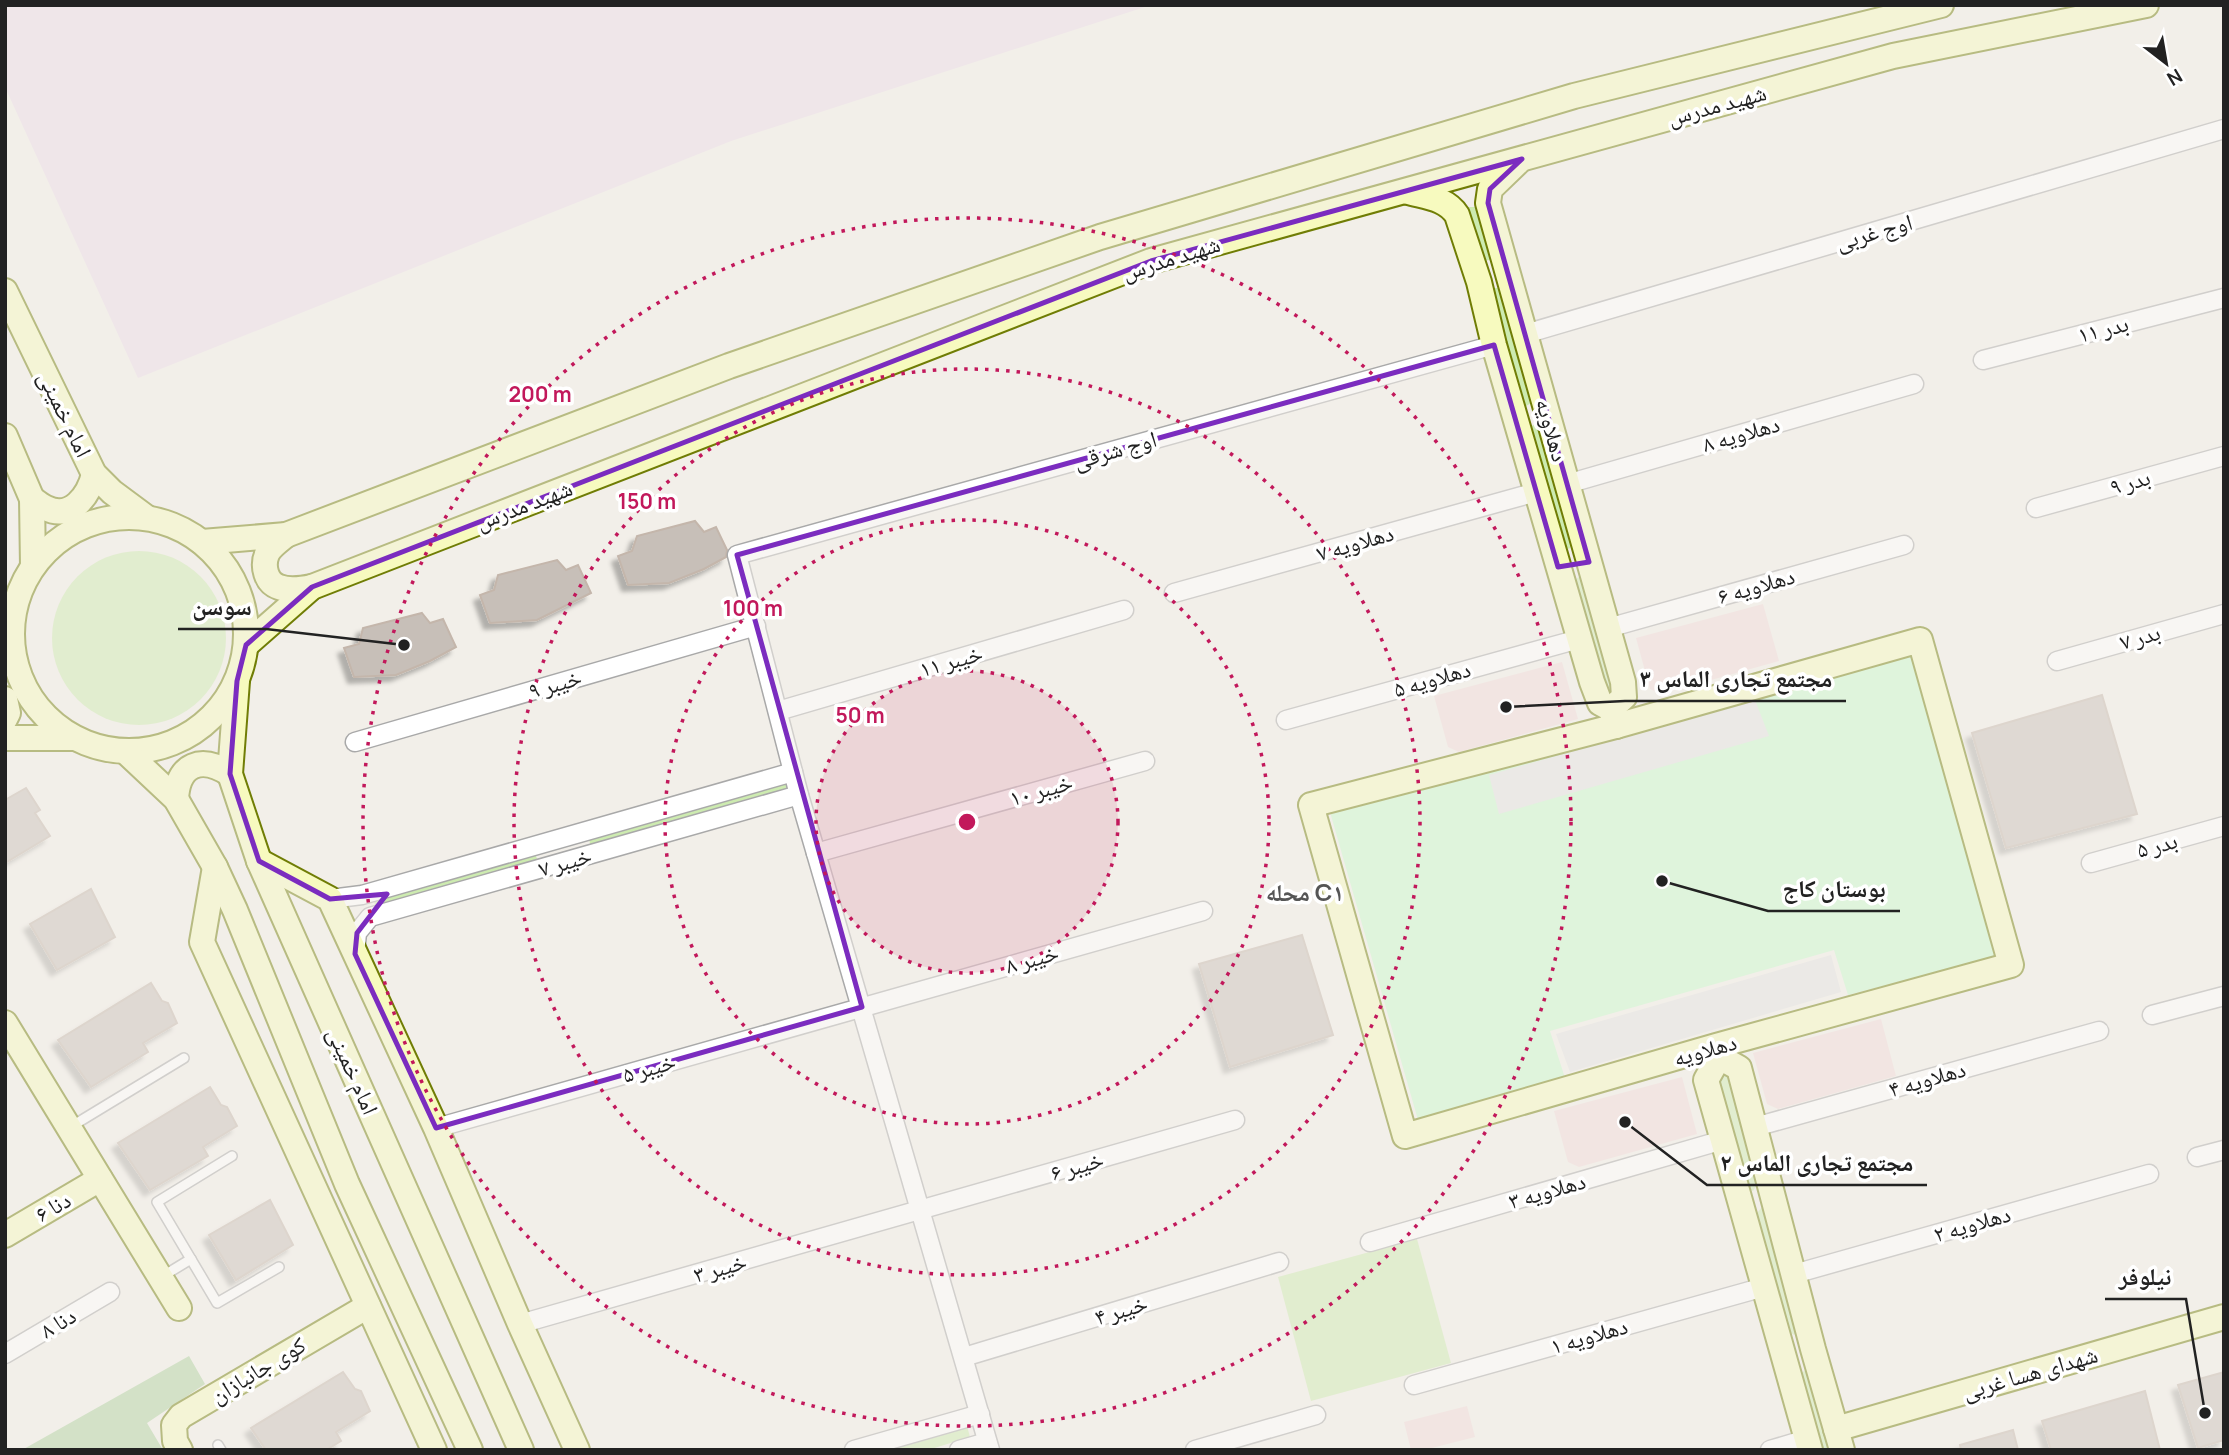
<svg xmlns="http://www.w3.org/2000/svg" width="2229" height="1455" font-family="Manrope,'Noto Naskh Arabic',sans-serif">
<style>
.commercial{fill:#f2dad9}
.industrial{fill:#ebdbe8}
.grass{fill:#cdebb0}
.forest{fill:#add19e}
.park{fill:#c8facc}
.parking{fill:#e2e2e2}
.building{fill:#c7bfb8;stroke:#c4b6ab;stroke-width:2;filter:url(#shadow)}
.lines{fill:none;stroke-linecap:round;stroke-linejoin:round}
.lane-casing{stroke:#a9a9a9;stroke-width:12}
.street-casing{stroke:#a9a9a9;stroke-width:21}
.secondary-casing{stroke:#707d05;stroke-width:28}
.lane{stroke:#fff;stroke-width:9}
.street{stroke:#fff;stroke-width:18}
.secondary{stroke:#f7fabf;stroke-width:24}
.marked{fill:none;stroke:#7b2cbf;stroke-width:5;stroke-linejoin:round}
.ring{fill:none;stroke:#c2185b;stroke-width:3.5;stroke-dasharray:3.5 7}
.labels{text-anchor:middle;stroke-width:7;stroke-linejoin:round;paint-order:stroke}
.street-label{font-size:23px;fill:#222;stroke:#fff}
.neighbourhood-label{font-size:24px;font-weight:bold;fill:#555;stroke:#fff}
.centre{fill:#c2185b;stroke:#fff;stroke-width:3.5}
.ring-label{font-size:21px;text-anchor:middle;font-weight:bold;fill:#c2185b;stroke:#fff;stroke-width:7;stroke-linejoin:round;paint-order:stroke}
.leader{fill:none;stroke:#222;stroke-width:2.5}
.callout-dot{fill:#222;stroke:#fff;stroke-width:2.5}
.callout-label{font-size:24px;text-anchor:middle;font-weight:bold;fill:#222;stroke:#fff;stroke-width:7;stroke-linejoin:round;paint-order:stroke}
</style>
<defs>
<filter id="shadow"><feDropShadow dx="-6" dy="6" stdDeviation="2" flood-color="#0004"/></filter>
</defs>
<rect width="100%" height="100%" fill="#f2efe9"/>
<g class="commercial">
<path d="M1763,604L1779,661L1661,694L1650,689L1636,638Z"/>
<path d="M1562,662L1578,719L1459,752L1448,747L1434,696Z"/>
<path d="M1881,1019L1896,1076L1778,1109L1767,1104L1753,1053Z"/>
<path d="M1682,1077L1697,1134L1579,1167L1568,1162L1554,1111Z"/>
<path d="M1467,1406L1475,1437L1424,1450H1411L1404,1422Z"/>
</g>
<path class="industrial" d="M5,5H1151L731,141L138,378L5,87Z"/>
<g class="grass">
<path d="M1468,207H1482L1490,260L1481,261Z"/>
<path d="M1490,288H1503L1533,402L1526,406H1520Z"/>
<path d="M1538,421L1575,540L1569,549L1562,544L1532,426Z"/>
<circle cx="139" cy="638" r="87"/>
<path d="M1580,576L1587,581L1617,696L1611,704L1574,581Z"/>
<path d="M786,780L789,789L591,848L589,839Z"/>
<path d="M535,853L538,862L376,909L373,897Z"/>
<path d="M1729,1068L1759,1182L1753,1191L1746,1186L1716,1069Z"/>
<path d="M1762,1207L1770,1212L1800,1327L1794,1335L1787,1330L1757,1213Z"/>
<path d="M1417,1239L1451,1363L1311,1401L1278,1277Z"/>
<path d="M1807,1369L1834,1450H1820L1800,1374Z"/>
<path d="M967,1426L970,1437L928,1450H887Z"/>
</g>
<path class="forest" d="M189,1356L205,1384L147,1423L163,1450H22Z"/>
<path class="park" d="M1911,653L1995,957L1848,995L1834,950L1550,1031L1565,1078L1418,1120L1330,812Z"/>
<g class="parking">
<path d="M1755,700L1769,736L1499,814L1489,775Z"/>
<path d="M1831,955L1841,992L1570,1072L1556,1034Z"/>
</g>
<g class="building">
<path d="M695,521L704,532L716,527L727,550L726,557L704,569L669,583L628,585L618,556L632,551L637,536Z"/>
<path d="M557,560L566,570L578,565L591,593L537,620L490,623L480,595L494,590L498,575Z"/>
<path d="M422,613L430,623L443,619L456,647L430,661L396,675L354,677L344,648L359,644L363,628Z"/>
<path d="M2102,695L2137,814L2006,848L1972,733Z"/>
<path d="M26,788L40,810L35,813L50,836L5,863V800Z"/>
<path d="M91,889L115,937L57,970L30,924Z"/>
<path d="M1302,935L1333,1035L1230,1067L1199,964Z"/>
<path d="M151,983L162,1001L168,1003L177,1023L143,1043L148,1052L91,1087L58,1040Z"/>
<path d="M210,1087L221,1105L227,1107L237,1126L203,1147L208,1156L150,1190L118,1143Z"/>
<path d="M270,1200L293,1245L236,1280L209,1235Z"/>
<path d="M343,1372L355,1389L361,1391L370,1411L336,1432L341,1441L326,1450H266L251,1428Z"/>
<path d="M2224,1372V1440L2198,1448L2178,1385Z"/>
<path d="M2145,1391L2160,1450H2051L2042,1421Z"/>
<path d="M2013,1430L2018,1450H1961L1960,1445Z"/>
</g>
<g class="lines">
<g class="lane-casing">
<g id="lane">
<path d="M72,1126L184,1058"/>
<path d="M232,1156L157,1202L217,1303L279,1267"/>
<path d="M163,1276L191,1259"/>
<path d="M218,1445L221,1450"/>
</g>
</g>
<g class="street-casing">
<g id="street">
<path d="M1525,334L2224,129"/>
<path d="M1983,360L2224,298"/>
<path d="M1567,484L1914,384"/>
<path d="M2036,508L2224,456"/>
<path d="M1174,593L1536,492"/>
<path d="M1608,628L1904,545"/>
<path d="M2057,661L2224,614"/>
<path d="M778,711L1124,610"/>
<path d="M1286,720L1579,639"/>
<path d="M355,742L756,626"/>
<path d="M816,853L1145,761"/>
<path d="M2091,863L2224,826"/>
<path d="M330,899L362,895L793,772"/>
<path d="M355,953L357,933L370,917L799,795"/>
<path d="M2152,1015L2224,996"/>
<path d="M1755,1127L2099,1031"/>
<path d="M436,1128L1203,911"/>
<path d="M2197,1157L2224,1150"/>
<path d="M1370,1242L1723,1140"/>
<path d="M1794,1274L2149,1174"/>
<path d="M520,1324L1235,1120"/>
<path d="M5,1354L110,1292"/>
<path d="M964,1357L1279,1262"/>
<path d="M1414,1385L1764,1287"/>
<path d="M854,1450L980,1414"/>
<path d="M959,1450L987,1442"/>
<path d="M990,1450L799,795L737,555L1494,345"/>
<path d="M1195,1450L1316,1415"/>
<path d="M1770,1450L1807,1439"/>
</g>
</g>
<g class="secondary-casing">
<g id="secondary">
<path d="M1518,162L1490,189L1488,203L1623,682L1624,697L1611,709"/>
<path d="M1408,192C1426,197 1446,198 1457,215L1479,282L1494,345L1592,682L1600,703L1611,709L1616,726"/>
<path d="M5,291L94,474L112,492L147,518"/>
<path d="M5,436L32,499L33,566"/>
<path d="M32,499C37,502 41,506 46,508C71,521 89,495 94,474"/>
<circle cx="129" cy="634" r="117"/>
<path d="M286,535C280,540 270,547 267,554C262,566 266,583 279,587C289,591 302,589 312,587"/>
<path d="M202,542L286,535L729,366L1100,237L1574,96L1941,5"/>
<path d="M1920,640L2011,965L1716,1046L1405,1136L1311,805L1616,726Z"/>
<path d="M246,645L312,587L1151,261L1893,56L2146,5"/>
<path d="M237,681L230,774L259,861L521,1450"/>
<path d="M5,699L8,713L5,719"/>
<path d="M5,738H73"/>
<path d="M126,752L176,799L215,867L235,910L347,1184L470,1450"/>
<path d="M176,799C178,764 201,755 230,774"/>
<path d="M259,861L330,899L436,1128L520,1324L577,1450"/>
<path d="M215,867L202,942L434,1450"/>
<path d="M5,1023L179,1308"/>
<path d="M1719,1057L1739,1068L1813,1349L1842,1450"/>
<path d="M1719,1057L1706,1080L1810,1450"/>
<path d="M5,1235L100,1179"/>
<path d="M1836,1429L2224,1317"/>
<path d="M180,1450L175,1441L174,1425L181,1416L368,1306"/>
</g>
</g>
<use href="#lane" class="lane"/>
<use href="#street" class="street"/>
<use href="#secondary" class="secondary"/>
</g>
<path d="M0 0H2229V1455H0ZM1522,159L1490,189L1488,203L1589,562L1558,567L1494,345L737,555L862,1007L436,1128L355,954L357,933L387,894L330,899L259,861L230,774L237,681L246,645L312,587L1151,261Z" fill="#f2efe9" fill-opacity=".55" fill-rule="evenodd"/>
<path class="marked" d="M1522,159L1490,189L1488,203L1589,562L1558,567L1494,345L737,555L862,1007L436,1128L355,954L357,933L387,894L330,899L259,861L230,774L237,681L246,645L312,587L1151,261Z"/>
<circle cx="967" cy="822" r="151" fill="#c2185b" fill-opacity=".12"/>
<g class="ring">
<circle cx="967" cy="822" r="151"/>
<circle cx="967" cy="822" r="302"/>
<circle cx="967" cy="822" r="453"/>
<circle cx="967" cy="822" r="604"/>
</g>
<g class="labels">
<g class="street-label">
<text transform="translate(1717 105) rotate(-15)" y="8">شهید مدرس</text>
<text transform="translate(1874 232) rotate(-16)" y="8">اوج غربی</text>
<text transform="translate(1171 258) rotate(-17)" y="8">شهید مدرس</text>
<text transform="translate(2103 329) rotate(-14)" y="8">بدر ۱۱</text>
<text transform="translate(65 414) rotate(64)" y="8">امام خمینی</text>
<text transform="translate(1552 430) rotate(74)" y="8">دهلاویه</text>
<text transform="translate(1741 434) rotate(-16)" y="8">دهلاویه ۸</text>
<text transform="translate(1115 450) rotate(-16)" y="8">اوج شرقی</text>
<text transform="translate(2130 482) rotate(-16)" y="8">بدر ۹</text>
<text transform="translate(524 505) rotate(-21)" y="8">شهید مدرس</text>
<text transform="translate(1355 543) rotate(-16)" y="8">دهلاویه ۷</text>
<text transform="translate(1756 586) rotate(-16)" y="8">دهلاویه ۶</text>
<text transform="translate(2140 637) rotate(-16)" y="8">بدر ۷</text>
<text transform="translate(951 661) rotate(-16)" y="8">خیبر ۱۱</text>
<text transform="translate(1432 679) rotate(-16)" y="8">دهلاویه ۵</text>
<text transform="translate(555 684) rotate(-16)" y="8">خیبر ۹</text>
<text transform="translate(1041 790) rotate(-16)" y="8">خیبر ۱۰</text>
<text transform="translate(2157 845) rotate(-15)" y="8">بدر ۵</text>
<text transform="translate(565 862) rotate(-16)" y="8">خیبر ۷</text>
<text transform="translate(1032 959) rotate(-16)" y="8">خیبر ۸</text>
<text transform="translate(1705 1050) rotate(-16)" y="8">دهلاویه</text>
<text transform="translate(649 1068) rotate(-16)" y="8">خیبر ۵</text>
<text transform="translate(353 1071) rotate(66)" y="8">امام خمینی</text>
<text transform="translate(1927 1079) rotate(-16)" y="8">دهلاویه ۴</text>
<text transform="translate(1077 1166) rotate(-16)" y="8">خیبر ۶</text>
<text transform="translate(1547 1191) rotate(-16)" y="8">دهلاویه ۳</text>
<text transform="translate(53 1207) rotate(-30)" y="8">دنا ۶</text>
<text transform="translate(1972 1224) rotate(-16)" y="8">دهلاویه ۲</text>
<text transform="translate(720 1268) rotate(-16)" y="8">خیبر ۳</text>
<text transform="translate(1121 1310) rotate(-17)" y="8">خیبر ۴</text>
<text transform="translate(58 1323) rotate(-31)" y="8">دنا ۸</text>
<text transform="translate(1589 1336) rotate(-16)" y="8">دهلاویه ۱</text>
<text transform="translate(258 1370) rotate(-31)" y="8">کوی جانبازان</text>
<text transform="translate(2030 1373) rotate(-16)" y="8">شهدای هسا غربی</text>
</g>
<g class="neighbourhood-label">
<text x="1305" y="901">محله C۱</text>
</g>
</g>
<circle cx="967" cy="822" r="10" class="centre"/>
<g class="ring-label">
<text x="540" y="402">200 m</text>
<text x="647" y="509">150 m</text>
<text x="753" y="616">100 m</text>
<text x="860" y="723">50 m</text>
</g>
<path class="leader" d="M404 645L266 629H178M1506 707L1625 701H1846M1662 881L1768 911H1900M1625 1122L1707 1185H1927M2205 1413L2186 1299H2105"/>
<g class="callout-dot">
<circle cx="404" cy="645" r="7"/>
<circle cx="1506" cy="707" r="7"/>
<circle cx="1662" cy="881" r="7"/>
<circle cx="1625" cy="1122" r="7"/>
<circle cx="2205" cy="1413" r="7"/>
</g>
<g class="callout-label">
<text x="222" y="615">سوسن</text>
<text x="1736" y="687">مجتمع تجاری الماس ۳</text>
<text x="1834" y="897">بوستان کاج</text>
<text x="1817" y="1171">مجتمع تجاری الماس ۲</text>
<text x="2145" y="1285">نیلوفر</text>
</g>
<rect width="2229" height="1455" fill="none" stroke="#222222" stroke-width="14"/>
<g transform="translate(2166 63) rotate(149)" stroke="#ffffff" stroke-width="5" paint-order="stroke">
<path d="M0-5L12 26L0 18L-12 26Z" fill="#222222"/>
<text y="-10" font-size="19" font-weight="bold" text-anchor="middle" fill="#222222">N</text>
</g>
</svg>
